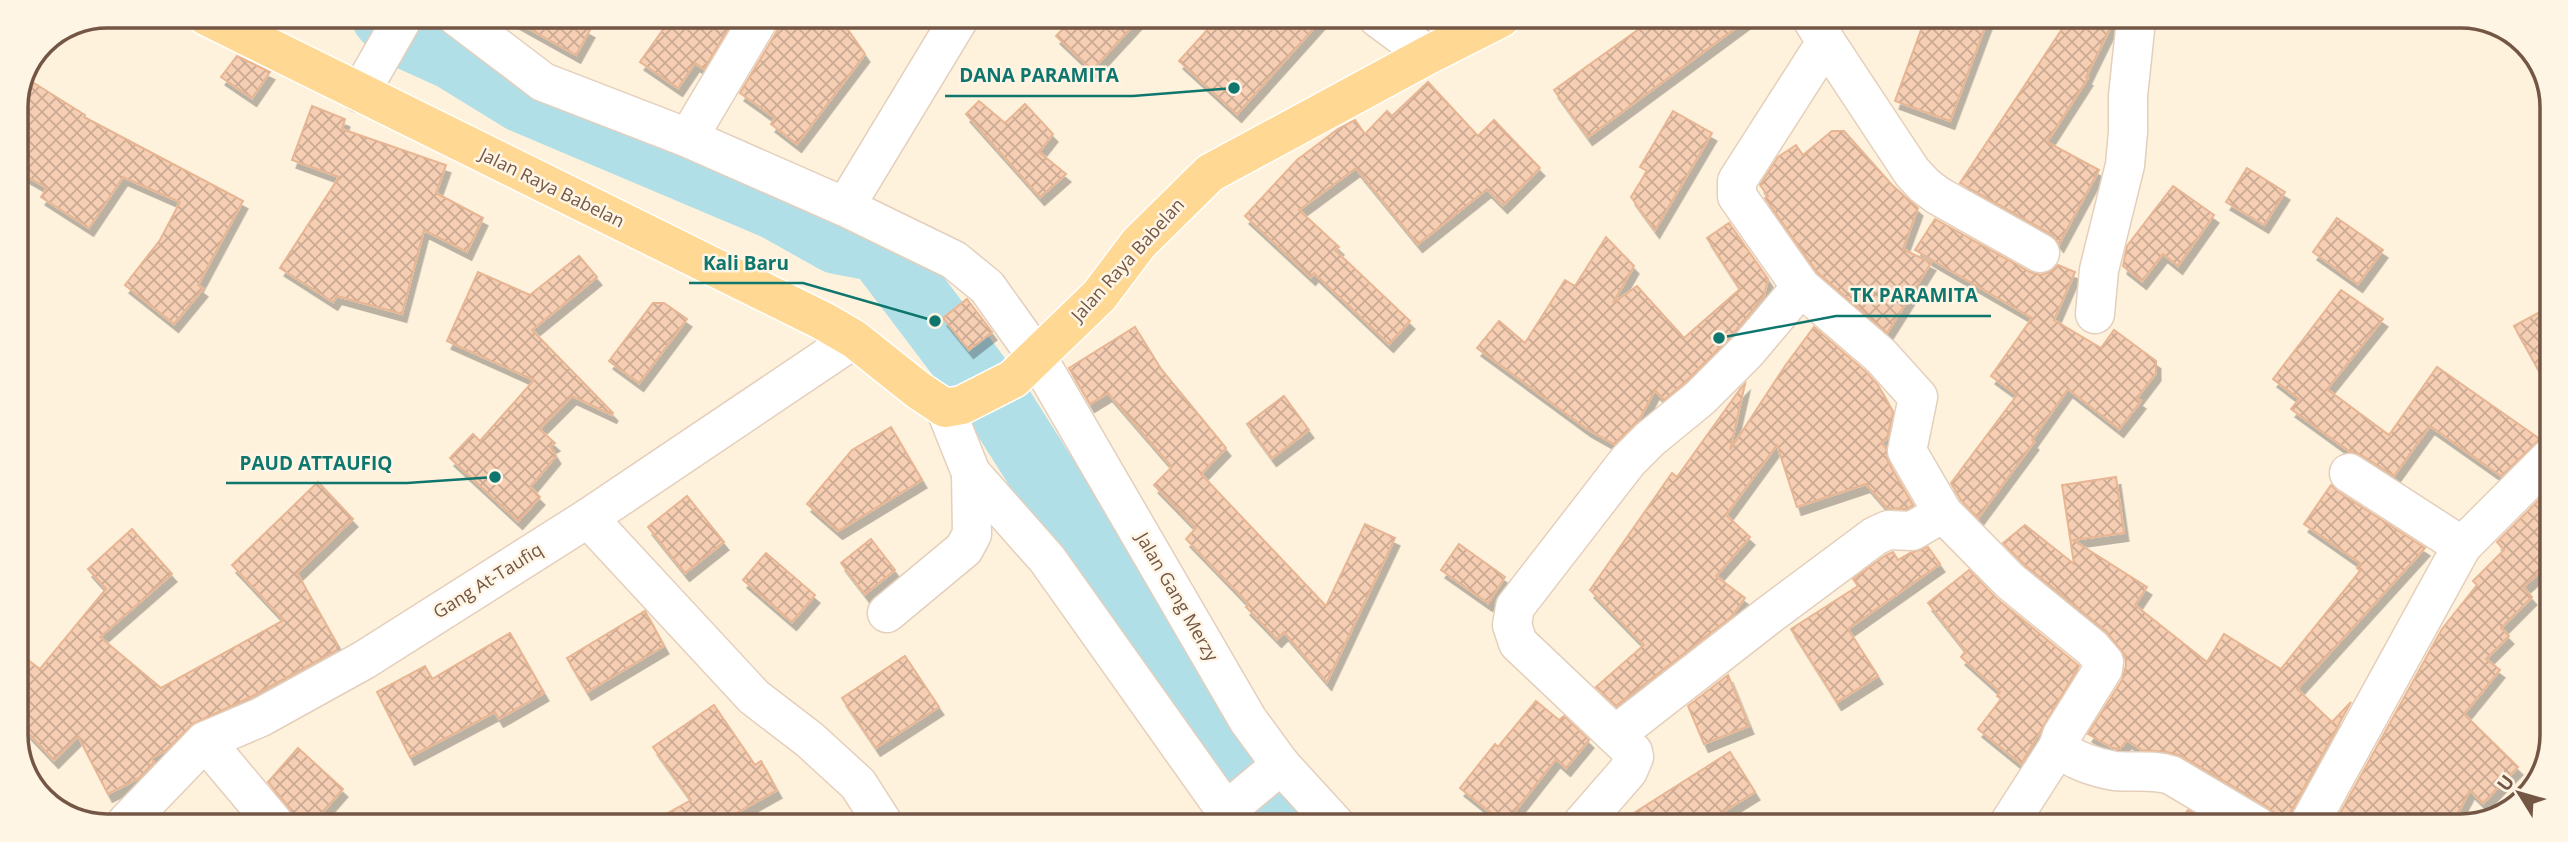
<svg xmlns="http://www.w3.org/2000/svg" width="2568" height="842" font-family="'Open Sans',sans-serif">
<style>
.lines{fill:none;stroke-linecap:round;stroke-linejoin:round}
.river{stroke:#b1dfe8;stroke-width:68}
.building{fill:url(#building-cross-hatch);stroke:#e8b593;stroke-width:2;filter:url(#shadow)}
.street-casing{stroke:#e4cfbc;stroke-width:41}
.primary-casing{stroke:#fff;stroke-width:41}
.street{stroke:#fff;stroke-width:38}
.primary{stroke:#ffd993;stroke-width:38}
.labels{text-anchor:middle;stroke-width:5;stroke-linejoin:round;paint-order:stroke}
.street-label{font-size:18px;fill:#745645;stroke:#fff5e5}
.rim{fill:none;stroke:#745645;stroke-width:3.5}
.leader{fill:none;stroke:#0f766e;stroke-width:2.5}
.callout-dot{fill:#0f766e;stroke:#fff5e5;stroke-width:2.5}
.callout-label{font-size:19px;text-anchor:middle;font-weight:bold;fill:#0f766e;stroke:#fff5e5;stroke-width:5;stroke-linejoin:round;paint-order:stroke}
</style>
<defs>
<pattern id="building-cross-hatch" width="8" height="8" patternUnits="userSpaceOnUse" patternTransform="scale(1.75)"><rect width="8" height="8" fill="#f5ceb3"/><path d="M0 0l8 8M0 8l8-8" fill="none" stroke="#cbaa93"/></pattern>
<filter id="shadow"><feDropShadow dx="4.5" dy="8" stdDeviation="0" flood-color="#0004"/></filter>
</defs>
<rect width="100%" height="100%" fill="#fef2dd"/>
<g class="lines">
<path class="river" d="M385,16L402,33L453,56L523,99L776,206L837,240L879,248L1001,409L1183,697L1231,759L1293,824"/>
</g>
<g class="building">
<path d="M508,17H567L590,30L576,55Z"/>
<path d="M672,17H735L704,69L695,63L678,88L640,62Z"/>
<path d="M782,17H839L865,54L797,144L771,124L775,118L740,93L779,28Z"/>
<path d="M1073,18H1140L1092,70L1056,36Z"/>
<path d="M1218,18H1323L1237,114L1179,61Z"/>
<path d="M1653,19H1748L1588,137L1554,90Z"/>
<path d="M1925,19H1988L1950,121L1895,101Z"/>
<path d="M2068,20H2114L2086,77L2088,78L2047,142L2099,170L2059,244L2051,234L1960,183Z"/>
<path d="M237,56L270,72L252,98L221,77Z"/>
<path d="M1428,82L1478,136L1494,120L1540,168L1503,205L1487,189L1418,244L1356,168L1299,210L1339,247L1335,250L1410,321L1389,344L1314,273L1311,277L1245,216L1297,160L1338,129L1355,120L1365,134L1387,111L1392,116Z"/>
<path d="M34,83L85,115L84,117L243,201L198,285L203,289L174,324L125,285L160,240L180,202L123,177L89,228L41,197L47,188L16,170V111Z"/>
<path d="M979,101L1005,123L1025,104L1053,134L1039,152L1066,174L1040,197L966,114Z"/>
<path d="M312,106L345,119L342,129L446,165L436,193L483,218L467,252L424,230L402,314L337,296L333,302L280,268L339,177L292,160Z"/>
<path d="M1673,111L1712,133L1655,230L1631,197L1647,171L1640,167Z"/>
<path d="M1832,131H1844L1892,185L1918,208L1903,249L1931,263L1887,333L1817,272L1765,198L1768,196L1760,185L1778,157L1796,145L1803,155Z"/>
<path d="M2247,168L2285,192L2264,225L2226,202Z"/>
<path d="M2173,186L2214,215L2178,266L2163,254L2142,281L2123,266L2127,246Z"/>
<path d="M2337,218L2383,250L2358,284L2313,252Z"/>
<path d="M1935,219L2030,272L2041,275L2052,271L2058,265L2075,272L2054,320L2101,348L2114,330L2156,361V373L2137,398L2141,401L2119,429L2068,389L2032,440L2034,442L1978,518L1961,500L1951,483L2017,395L1991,376L2032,318L1915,250Z"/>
<path d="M1729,223L1768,279L1764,296L1731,336L1685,382L1664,400L1655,390L1639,420L1614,444L1587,429L1477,348L1499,321L1525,343L1565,280L1575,286L1606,237L1634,266L1613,303L1637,286L1684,338L1740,289L1707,238Z"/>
<path d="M579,256L597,277L532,330L613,413L612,415L572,396L539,429L555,443L550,446L556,456L530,487L540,497L518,521L450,458L473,434L480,441L534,380L447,341L478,272L530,295Z"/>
<path d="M2341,290L2383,319L2327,389L2389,435L2437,367L2540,439L2501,476L2430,426L2394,476L2361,455L2349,451L2291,409L2299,399L2273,379Z"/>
<path d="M967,299L992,332L969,350L943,318Z"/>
<path d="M653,303H664L687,319L639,383L609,361Z"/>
<path d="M2551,306V322L2550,391L2514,326Z"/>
<path d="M1135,327L1161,369L1226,448L1201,474L1326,606L1365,524L1395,538L1327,682L1284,632L1277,639L1246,607L1249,604L1186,539L1196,528L1154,485L1172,467L1108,393L1090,404L1069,368Z"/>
<path d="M1814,327L1866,372L1878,385L1893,412L1887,439L1881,443L1886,448L1888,462L1913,505L1907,509L1887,508L1866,484L1797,507L1777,445L1726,515L1750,537L1716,576L1745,598L1731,617L1616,706L1596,687L1644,645L1590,590L1672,473L1677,477L1741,388L1745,384L1730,450L1785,366Z"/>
<path d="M1284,396L1309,430L1272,458L1247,424Z"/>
<path d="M891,427L922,480L838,531L807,504L852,450Z"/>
<path d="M2116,477L2124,533L2073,540L2147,587L2135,605L2207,662L2224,634L2281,669L2360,571L2357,568L2361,564L2304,524L2331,485L2337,491L2425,548L2297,689L2332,722L2351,702L2289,815L2286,826H2279L2276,815L2268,807L2182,756L2167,752L2142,750L2127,740L2120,749L2113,748L2088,734L2122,680L2126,665L2125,655L2106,631L2025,565L2003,543L2025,525L2074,564L2062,485Z"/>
<path d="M318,482L353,519L297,573L337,644V650L251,697L192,724L165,751L152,758L154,762L139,778L108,794L78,736L54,760L16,720V651L40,669L106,589L88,569L132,529L172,574L100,637L161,688L284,620L232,565Z"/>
<path d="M2549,490V564L2523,587L2532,597L2501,628L2509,636L2486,659L2500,670L2464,714L2518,767L2483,803L2470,790L2451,826H2333L2442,629L2477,585L2473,581L2504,550L2497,542Z"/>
<path d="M687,496L724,542L685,573L648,527Z"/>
<path d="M871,539L895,570L865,594L841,563Z"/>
<path d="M1459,544L1505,577L1488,603L1441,570Z"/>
<path d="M1928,547L1940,564L1848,629L1878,676L1837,702L1791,629L1858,586L1853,579L1886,555L1893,552L1898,560L1910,553Z"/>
<path d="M766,553L815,595L792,622L743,580Z"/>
<path d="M1969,570L1996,598L2079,666L2021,764L1978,729L2001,699L1997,696L2000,692L1961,657L1966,651L1928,603Z"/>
<path d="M645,611L664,646L587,692L567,658Z"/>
<path d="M510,633L544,693L499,719L495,712L410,757L377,692L425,666L432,679Z"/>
<path d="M905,656L939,707L876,748L842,698Z"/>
<path d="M1728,675L1749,726L1704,744L1688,706Z"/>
<path d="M1536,701L1559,720L1564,716L1589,740L1566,768L1556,759L1505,824L1460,788L1495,744L1498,747Z"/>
<path d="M714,705L755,765L761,761L777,790L719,823H650L691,800L653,747Z"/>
<path d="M298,748L343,789L314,822H294L290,808L268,782Z"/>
<path d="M1730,752L1755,792L1702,825H1615Z"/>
<path d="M2188,810L2214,826H2177Z"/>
</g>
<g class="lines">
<g class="street-casing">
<g id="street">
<path d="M456,16L543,82L688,138L845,207L954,260L987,287L1037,357L1248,720L1281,765L1335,824"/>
<path d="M1378,18L1428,55"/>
<path d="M1826,42L1912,172L1924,185L1937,195L2040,253"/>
<path d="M360,93L404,16"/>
<path d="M688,138L760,17"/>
<path d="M845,207L960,17"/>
<path d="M1801,287L1881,356L1918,397L1907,451L1943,513L2010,581L2092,648L2104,662L2103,669L2062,735L2058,747C2071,760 2097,768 2115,771C2134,773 2152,769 2171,775L2257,826"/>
<path d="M2095,314L2099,270L2125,165L2128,132V96L2136,20"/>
<path d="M945,408L971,473L1047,559L1226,811"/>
<path d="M2349,473L2462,546"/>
<path d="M588,518L754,697L810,740L858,784L883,823"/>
<path d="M887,613L964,549L972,534L971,473"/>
<path d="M1615,735L1769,615L1875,536L1888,530L1912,531L1943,513"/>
<path d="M205,741L273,822"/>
<path d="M127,822L205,741L261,717L364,660L588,518L854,339"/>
<path d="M1238,824L1226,811L1281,765"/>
<path d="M1581,825L1628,771L1634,757L1633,752L1518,643L1512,625L1515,607L1628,461L1650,439L1700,398L1747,351L1801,287L1737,196V181L1826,42L1812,19"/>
<path d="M2008,825L2058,747"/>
<path d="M2308,826L2462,546L2550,458"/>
</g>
</g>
<g class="primary-casing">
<path id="primary" d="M206,16L823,321L854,339L918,390L945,408L962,405L1013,379L1099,296L1139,243L1210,173L1428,55L1501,18"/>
</g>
<use href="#street" class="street"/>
<use href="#primary" class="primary"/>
</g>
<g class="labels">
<g class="street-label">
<text transform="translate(552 188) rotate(26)" y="6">Jalan Raya Babelan</text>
<text transform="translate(1128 260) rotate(-48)" y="6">Jalan Raya Babelan</text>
<text transform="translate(488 581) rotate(-32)" y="6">Gang At-Taufiq</text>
<text transform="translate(1177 597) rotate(60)" y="6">Jalan Gang Merzy</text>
</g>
</g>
<path d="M0 0H2568V842H0ZM107 28H2461A79 79 0 0 1 2540 107V735A79 79 0 0 1 2461 814H107A79 79 0 0 1 28 735V107A79 79 0 0 1 107 28Z" fill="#fff5e5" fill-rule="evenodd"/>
<path class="rim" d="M107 28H2461A79 79 0 0 1 2540 107V735A79 79 0 0 1 2461 814H107A79 79 0 0 1 28 735V107A79 79 0 0 1 107 28Z"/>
<path class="leader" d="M1234 88L1133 96H945M935 321L803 283H689M1719 338L1836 316H1991M495 477L407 483H226"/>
<g class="callout-dot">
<circle cx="1234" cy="88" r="7"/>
<circle cx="935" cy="321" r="7"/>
<circle cx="1719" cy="338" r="7"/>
<circle cx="495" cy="477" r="7"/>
</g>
<g class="callout-label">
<text x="1039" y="82">DANA PARAMITA</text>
<text x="746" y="270">Kali Baru</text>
<text x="1914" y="302">TK PARAMITA</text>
<text x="316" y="470">PAUD ATTAUFIQ</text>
</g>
<g transform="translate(2519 793) rotate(307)" stroke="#fff5e5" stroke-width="5" paint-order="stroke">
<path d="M0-5L12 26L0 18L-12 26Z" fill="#745645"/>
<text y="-10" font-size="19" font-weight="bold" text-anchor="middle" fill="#745645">U</text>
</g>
</svg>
